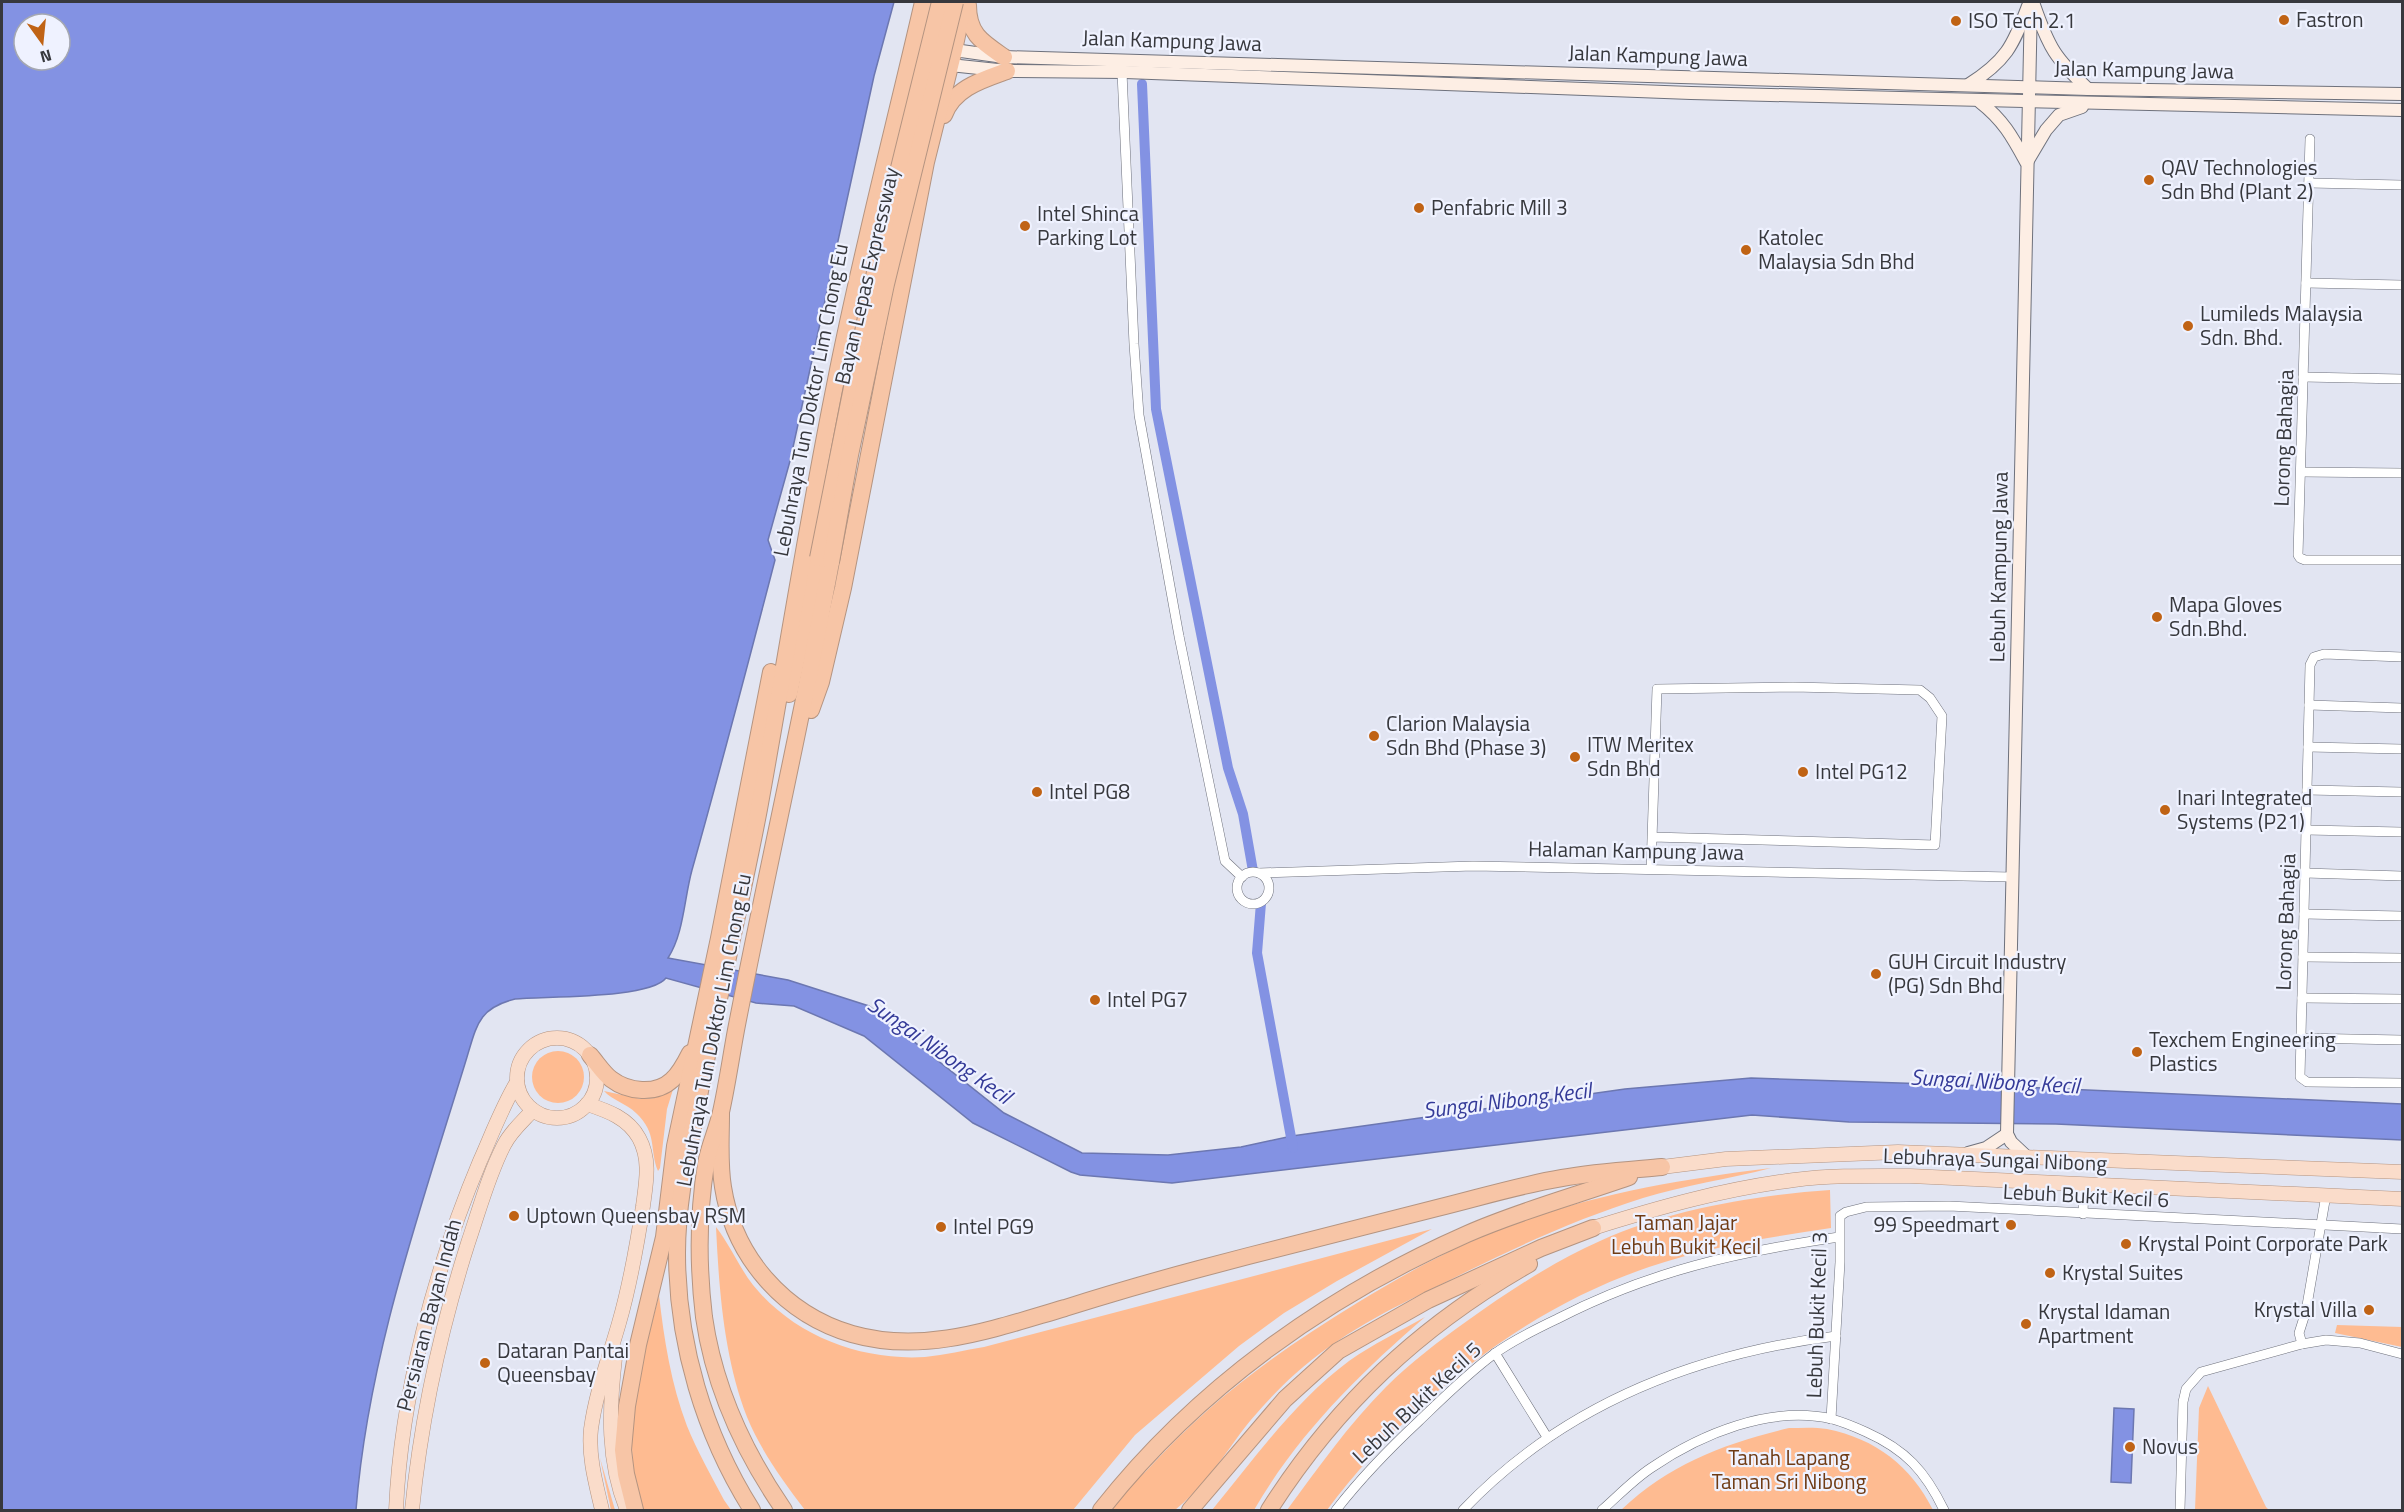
<svg xmlns="http://www.w3.org/2000/svg" width="2404" height="1512" font-family="'Titillium Web',sans-serif">
<style>
.green{fill:#febb91}
.water{fill:#8392e3;stroke:#6c77b1;stroke-width:1.5;fill-rule:evenodd}
.lines{fill:none;stroke-linecap:round;stroke-linejoin:round}
.canal{stroke:#8392e3;stroke-width:10}
.street-casing{stroke:#6e717c;stroke-width:10}
.secondary-casing{stroke:#6e717c;stroke-width:14}
.primary-casing{stroke:#b49481;stroke-width:15}
.highway-casing{stroke:#b49481;stroke-width:18}
.street{stroke:#fff;stroke-width:9}
.secondary{stroke:#fdeee4;stroke-width:12}
.primary{stroke:#fadcca;stroke-width:14}
.highway{stroke:#f7c5a6;stroke-width:16}
.highway-bridge-casing{stroke:#b49481;stroke-width:18;stroke-linecap:butt}
.highway-bridge{stroke:#f7c5a6;stroke-width:16}
.poi-dot{fill:#c06315;stroke:#eff2ff;stroke-width:2}
.labels{text-anchor:middle;stroke-width:4.5;stroke-linejoin:round;paint-order:stroke}
.poi-label{font-size:21px;fill:#37383d;stroke:#eff2ff;text-anchor:start}
.street-label{font-size:21px;fill:#37383d;stroke:#eff2ff}
.park-label{font-size:21px;fill:#703b14;stroke:#eff2ff}
.water-label{font-size:22px;font-style:italic;fill:#343a98;stroke:#eff2ff}
</style>
<rect width="100%" height="100%" fill="#e2e5f2"/>
<g class="green">
<circle cx="558" cy="1077" r="26"/>
<path d="M675,1083L667,1109L660,1168L658,1171C649,1149 658,1134 636,1113C627,1104 612,1100 604,1091L641,1099L655,1098Z"/>
<path d="M1771,1168C1729,1179 1685,1185 1643,1198C1573,1220 1507,1251 1442,1284C1388,1310 1340,1334 1295,1374C1277,1390 1251,1418 1237,1438C1219,1463 1199,1491 1175,1510H1109C1120,1495 1135,1482 1149,1468C1213,1398 1277,1352 1357,1303C1406,1273 1457,1245 1511,1225C1594,1194 1683,1179 1771,1168Z"/>
<path d="M1830,1190L1831,1228C1770,1237 1707,1247 1649,1267C1520,1311 1409,1402 1327,1510H1287C1318,1468 1349,1424 1386,1387C1411,1362 1439,1341 1467,1321C1509,1291 1553,1262 1600,1241C1668,1210 1756,1195 1830,1190Z"/>
<path d="M716,1227C730,1245 739,1267 753,1285C794,1336 861,1361 925,1357C945,1355 965,1350 984,1347L1432,1229L1337,1281L1284,1313L1239,1346L1135,1435L1073,1510H805C783,1481 761,1451 747,1417C724,1358 719,1290 716,1227Z"/>
<path d="M659,1295C664,1339 671,1384 687,1426C697,1451 711,1475 724,1500L731,1510H642C619,1431 640,1373 659,1295Z"/>
<path d="M1425,1317C1359,1374 1298,1434 1254,1510H1212C1254,1459 1295,1401 1349,1361C1373,1344 1400,1331 1425,1317Z"/>
<path d="M2337,1325L2402,1327V1347L2335,1333Z"/>
<path d="M2208,1386L2266,1507L2269,1510H2195L2199,1408Z"/>
<path d="M1789,1428C1801,1428 1815,1427 1827,1429C1876,1439 1911,1466 1933,1510H1621C1671,1463 1724,1444 1789,1428Z"/>
<path d="M600,1458L615,1510H611Z"/>
</g>
<g class="water">
<path d="M2,2H894L874,76L790,461L768,540L775,560C748,664 721,767 692,870C684,899 684,933 668,958L788,980L869,1006L1004,1113L1082,1153L1168,1155L1241,1147L1292,1136L1625,1089L1751,1078L2021,1087L2402,1104V1140L2056,1124L1849,1122L1752,1115L1172,1183L1080,1175L1071,1172L973,1123L864,1036L794,1006L756,1003L666,978C650,999 545,996 515,999C479,1008 477,1024 467,1057C422,1205 368,1355 356,1510H2ZM24,24H60V60H24Z"/>
<path d="M2114,1408L2134,1409L2131,1483L2111,1482Z"/>
</g>
<g class="lines">
<g class="canal">
<path d="M1142,84L1156,409L1228,768L1243,814L1253,871"/>
<path d="M1261,903L1257,953L1293,1148"/>
</g>
<g class="street-casing">
<g id="street">
<path d="M1122,72L1134,344L1139,415L1179,636L1225,861L1242,877"/>
<path d="M2310,139L2298,555L2300,558L2305,560H2402"/>
<path d="M2309,183L2402,185"/>
<path d="M2306,283L2402,285"/>
<path d="M2303,377L2402,379"/>
<path d="M2301,472L2402,473"/>
<path d="M2402,657L2324,654L2314,657L2310,665L2300,1077L2307,1082L2402,1083"/>
<path d="M2309,705L2402,708"/>
<path d="M2308,747L2402,749"/>
<path d="M2307,790L2402,792"/>
<path d="M2306,830L2402,832"/>
<path d="M1651,869L1657,689L1793,687L1920,690L1930,698L1942,716L1935,845L1652,837"/>
<circle cx="1253" cy="888" r="16"/>
<path d="M1259,873L1473,866L2012,877"/>
<path d="M2305,873L2402,876"/>
<path d="M2304,914L2402,916"/>
<path d="M2303,957L2402,958"/>
<path d="M2302,998L2402,999"/>
<path d="M2300,1038L2402,1040"/>
<path d="M2083,1214L2084,1183"/>
<path d="M2302,1344L2299,1333L2306,1311L2326,1195"/>
<path d="M1495,1353L1547,1437"/>
<path d="M1831,1419L1840,1262V1216L1846,1212L1866,1207L1949,1206L2402,1229"/>
<path d="M1336,1510C1361,1478 1389,1449 1419,1421C1443,1398 1467,1374 1494,1354C1513,1340 1536,1329 1557,1319C1650,1271 1737,1252 1839,1237"/>
<path d="M1463,1510C1563,1405 1693,1354 1836,1336"/>
<path d="M1602,1510C1618,1496 1633,1480 1651,1468C1701,1434 1770,1405 1832,1419C1843,1422 1855,1427 1866,1432C1906,1450 1925,1471 1944,1510"/>
<path d="M2180,1510L2183,1402L2186,1389L2201,1372L2302,1344L2326,1340L2360,1343L2402,1354"/>
</g>
</g>
<g class="secondary-casing">
<g id="secondary">
<path d="M2034,5C2049,48 2055,58 2088,89"/>
<path d="M947,49L1004,57L2088,89L2402,94"/>
<path d="M950,65L1007,71L1125,72L1691,93L2402,110"/>
<path d="M1968,85C2006,61 2013,46 2028,6"/>
<path d="M1980,102C2003,120 2012,136 2026,162"/>
<path d="M2027,162L2046,130L2059,115L2082,107"/>
<path d="M1968,1153L1986,1148L2007,1134"/>
<path d="M2027,1157L2011,1142L2007,1134L2031,2"/>
</g>
</g>
<g class="primary-casing">
<g id="primary">
<circle cx="557" cy="1078" r="40"/>
<path d="M587,1104C608,1111 628,1118 639,1138C651,1160 646,1183 643,1206C637,1245 630,1285 619,1323C609,1358 596,1392 591,1429C588,1456 596,1484 602,1510"/>
<path d="M1662,1167L1726,1159L1898,1152L2402,1172"/>
<path d="M1593,1228C1660,1207 1724,1189 1794,1180C1833,1175 1871,1176 1910,1176L2402,1199"/>
<path d="M615,1358C609,1410 607,1461 627,1510"/>
<path d="M396,1510C401,1394 435,1268 480,1161C492,1134 502,1107 517,1082"/>
<path d="M412,1510C421,1419 440,1331 468,1243C479,1211 488,1176 504,1145C511,1131 523,1121 533,1110"/>
</g>
</g>
<g class="highway-casing">
<g id="highway">
<path d="M968,5C968,34 982,42 1004,57"/>
<path d="M944,115C954,88 982,80 1007,71"/>
<path d="M789,694L818,558"/>
<path d="M811,710L821,682L843,588L926,162L954,50L964,2"/>
<path d="M590,1055C597,1063 603,1073 611,1079C628,1092 656,1095 672,1080C680,1073 685,1063 690,1053"/>
<path d="M721,1114C721,1138 719,1163 723,1187C734,1257 784,1314 852,1334C925,1355 996,1328 1065,1308C1109,1294 1154,1281 1199,1269C1278,1248 1357,1228 1437,1208C1478,1198 1520,1185 1562,1178C1594,1172 1628,1170 1662,1167"/>
<path d="M635,1510L626,1474L623,1450L627,1406L638,1345L664,1237L675,1146L719,938L771,672"/>
<path d="M752,1510C704,1434 677,1343 677,1253C677,1198 690,1145 700,1091C718,997 741,904 759,809C785,666 807,523 836,380C861,253 894,128 923,2"/>
<path d="M784,1510C744,1452 714,1387 704,1317C698,1267 698,1214 706,1164C709,1146 717,1130 721,1112C727,1085 731,1057 736,1030C766,874 802,719 831,562"/>
<path d="M1101,1510C1196,1389 1326,1296 1467,1234C1519,1211 1575,1196 1629,1177"/>
<path d="M1190,1510L1285,1399L1338,1351L1428,1300L1541,1248L1593,1228"/>
<path d="M1269,1510C1336,1405 1420,1326 1529,1264"/>
</g>
</g>
<use href="#street" class="street"/>
<use href="#secondary" class="secondary"/>
<use href="#primary" class="primary"/>
<use href="#highway" class="highway"/>
<g class="highway-bridge-casing">
<g id="highway-bridge">
<path d="M818,558L882,237L940,2"/>
<path d="M831,562L850,455L886,284L955,2"/>
</g>
</g>
<use href="#highway-bridge" class="highway-bridge"/>
</g>
<g class="poi-dot">
<circle cx="2284" cy="20" r="6"/>
<circle cx="1956" cy="21" r="6"/>
<circle cx="2149" cy="180" r="6"/>
<circle cx="1419" cy="208" r="6"/>
<circle cx="1025" cy="226" r="6"/>
<circle cx="1746" cy="250" r="6"/>
<circle cx="2188" cy="326" r="6"/>
<circle cx="2157" cy="617" r="6"/>
<circle cx="1374" cy="736" r="6"/>
<circle cx="1575" cy="757" r="6"/>
<circle cx="1803" cy="772" r="6"/>
<circle cx="1037" cy="792" r="6"/>
<circle cx="2165" cy="810" r="6"/>
<circle cx="1876" cy="974" r="6"/>
<circle cx="1095" cy="1000" r="6"/>
<circle cx="2137" cy="1052" r="6"/>
<circle cx="514" cy="1216" r="6"/>
<circle cx="2011" cy="1225" r="6"/>
<circle cx="941" cy="1227" r="6"/>
<circle cx="2126" cy="1244" r="6"/>
<circle cx="2050" cy="1273" r="6"/>
<circle cx="2369" cy="1310" r="6"/>
<circle cx="2026" cy="1324" r="6"/>
<circle cx="485" cy="1363" r="6"/>
<circle cx="2130" cy="1447" r="6"/>
</g>
<g class="labels">
<g class="poi-label">
<text x="2296" y="27">Fastron</text>
<text x="1968" y="28">ISO Tech 2.1</text>
<text x="2161" y="175">QAV Technologies<tspan x="2161" dy="24">Sdn Bhd (Plant 2)</tspan></text>
<text x="1431" y="215">Penfabric Mill 3</text>
<text x="1037" y="221">Intel Shinca<tspan x="1037" dy="24">Parking Lot</tspan></text>
<text x="1758" y="245">Katolec<tspan x="1758" dy="24">Malaysia Sdn Bhd</tspan></text>
<text x="2200" y="321">Lumileds Malaysia<tspan x="2200" dy="24">Sdn. Bhd.</tspan></text>
<text x="2169" y="612">Mapa Gloves<tspan x="2169" dy="24">Sdn.Bhd.</tspan></text>
<text x="1386" y="731">Clarion Malaysia<tspan x="1386" dy="24">Sdn Bhd (Phase 3)</tspan></text>
<text x="1587" y="752">ITW Meritex<tspan x="1587" dy="24">Sdn Bhd</tspan></text>
<text x="1815" y="779">Intel PG12</text>
<text x="1049" y="799">Intel PG8</text>
<text x="2177" y="805">Inari Integrated<tspan x="2177" dy="24">Systems (P21)</tspan></text>
<text x="1888" y="969">GUH Circuit Industry<tspan x="1888" dy="24">(PG) Sdn Bhd</tspan></text>
<text x="1107" y="1007">Intel PG7</text>
<text x="2149" y="1047">Texchem Engineering<tspan x="2149" dy="24">Plastics</tspan></text>
<text x="526" y="1223">Uptown Queensbay RSM</text>
<text x="1999" y="1232" text-anchor="end">99 Speedmart</text>
<text x="953" y="1234">Intel PG9</text>
<text x="2138" y="1251">Krystal Point Corporate Park</text>
<text x="2062" y="1280">Krystal Suites</text>
<text x="2357" y="1317" text-anchor="end">Krystal Villa</text>
<text x="2038" y="1319">Krystal Idaman<tspan x="2038" dy="24">Apartment</tspan></text>
<text x="497" y="1358">Dataran Pantai<tspan x="497" dy="24">Queensbay</tspan></text>
<text x="2142" y="1454">Novus</text>
</g>
<g class="street-label">
<text transform="translate(1172 41) rotate(2)" y="7">Jalan Kampung Jawa</text>
<text transform="translate(1658 56) rotate(2)" y="7">Jalan Kampung Jawa</text>
<text transform="translate(2144 70) rotate(1)" y="7">Jalan Kampung Jawa</text>
<text transform="translate(867 276) rotate(-77)" y="7">Bayan Lepas Expressway</text>
<text transform="translate(811 400) rotate(-79)" y="7">Lebuhraya Tun Doktor Lim Chong Eu</text>
<text transform="translate(2284 438) rotate(-88)" y="7">Lorong Bahagia</text>
<text transform="translate(1999 567) rotate(-89)" y="7">Lebuh Kampung Jawa</text>
<text transform="translate(1636 851) rotate(1)" y="7">Halaman Kampung Jawa</text>
<text transform="translate(2286 922) rotate(-88)" y="7">Lorong Bahagia</text>
<text transform="translate(714 1030) rotate(-79)" y="7">Lebuhraya Tun Doktor Lim Chong Eu</text>
<text transform="translate(1995 1160) rotate(2)" y="7">Lebuhraya Sungai Nibong</text>
<text transform="translate(2086 1196) rotate(3)" y="7">Lebuh Bukit Kecil 6</text>
<text transform="translate(429 1315) rotate(-75)" y="7">Persiaran Bayan Indah</text>
<text transform="translate(1817 1315) rotate(-88)" y="7">Lebuh Bukit Kecil 3</text>
<text transform="translate(1417 1403) rotate(-43)" y="7">Lebuh Bukit Kecil 5</text>
</g>
<g class="park-label">
<text x="1686" y="1230">Taman Jajar<tspan x="1686" dy="24">Lebuh Bukit Kecil</tspan></text>
<text x="1789" y="1465">Tanah Lapang<tspan x="1789" dy="24">Taman Sri Nibong</tspan></text>
</g>
<g class="water-label">
<text transform="translate(940 1050) rotate(35)" y="8">Sungai Nibong Kecil</text>
<text transform="translate(1995 1081) rotate(3)" y="8">Sungai Nibong Kecil</text>
<text transform="translate(1507 1100) rotate(-7)" y="8">Sungai Nibong Kecil</text>
</g>
</g>
<rect width="2404" height="1512" fill="none" stroke="#37383d" stroke-width="6"/>
<g transform="translate(42 42) rotate(165)"><circle r="28" fill="#eff2ff" stroke="#a5a8b1" stroke-width="1.5"/>
<path d="M0-4.5L10 22L0 15L-10 22Z" fill="#c06315"/>
<text y="-9" font-size="16" font-weight="bold" text-anchor="middle" fill="#37383d">N</text>
</g>
</svg>
